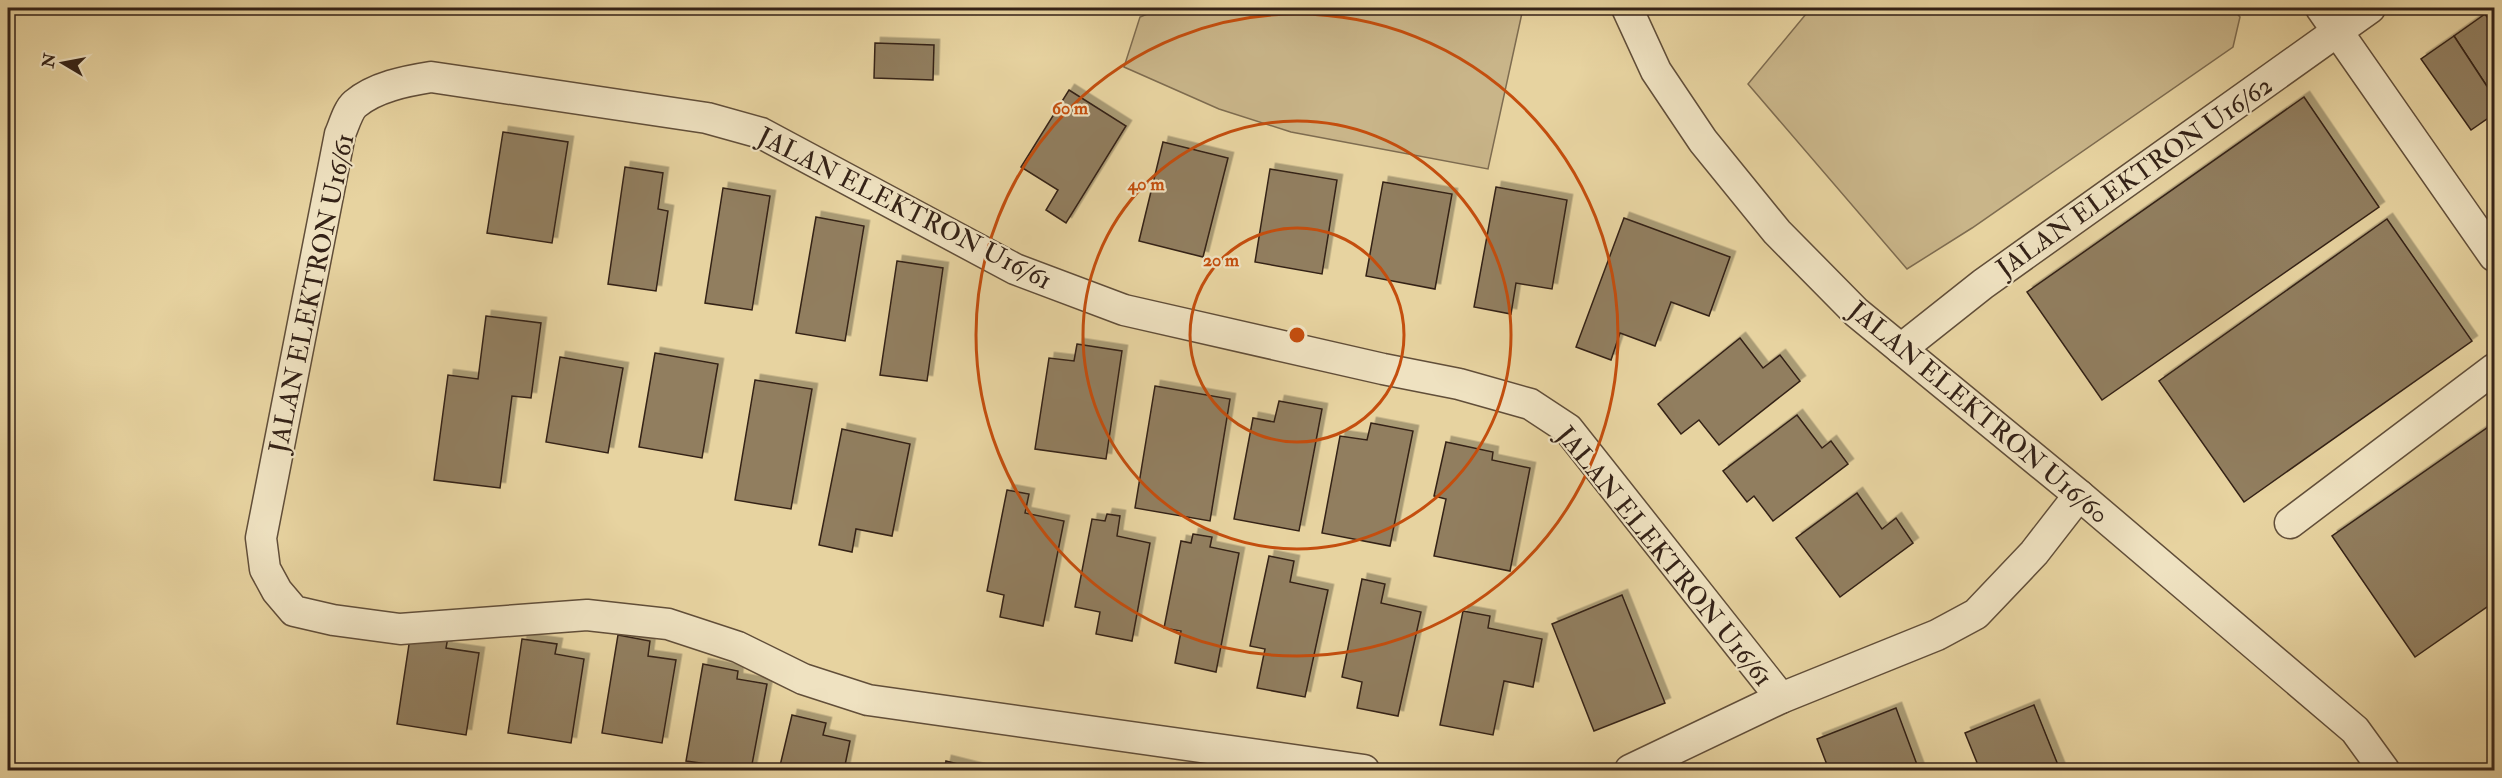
<svg xmlns="http://www.w3.org/2000/svg" width="2502" height="778" font-family="'IM FELL Double Pica',serif">
<style>
.green{fill:#c9b589;stroke:#7e6c50;stroke-width:1.5}
.building{fill:#917e5e;stroke:#342217;stroke-width:1.5;filter:url(#shadow)}
.lines{fill:none;stroke-linecap:round;stroke-linejoin:round}
.street-casing{stroke:#614e39;stroke-width:33}
.street{stroke:#efe2c1;stroke-width:30}
.ring{fill:none;stroke:#c44e0e;stroke-width:3}
.labels{text-anchor:middle;stroke-width:4.5;stroke-linejoin:round;paint-order:stroke}
.street-label{font-size:26px;fill:#342217;stroke:#efe2c1}
.centre{fill:#c44e0e;stroke:#efe2c1;stroke-width:3}
.ring-label{font-size:18px;text-anchor:middle;font-weight:bold;fill:#c44e0e;stroke:#efe2c1;stroke-width:4.5;stroke-linejoin:round;paint-order:stroke}
</style>
<defs>
<filter id="shadow"><feDropShadow dx="5.5" dy="-5.5" stdDeviation="0" flood-color="#0004"/></filter>
</defs>
<rect width="100%" height="100%" fill="#e7d3a0"/>
<filter id="stains"><feTurbulence type="fractalNoise" baseFrequency=".00333" numOctaves="4"/><feColorMatrix values="0 0 0 0 .2 0 0 0 0 .09 0 0 0 0 .02 0 0 0 .5 -.17"/></filter>
<radialGradient id="worn" r=".72"><stop offset=".6" stop-color="#630" stop-opacity="0"/><stop offset="1" stop-color="#630" stop-opacity=".3"/></radialGradient>
<g class="green">
<path d="M1162,8H1516L1522,13L1488,169L1291,132L1219,109L1124,67L1140,17Z"/>
<path d="M1811,8H2232L2240,17L2233,47L1972,228L1907,269L1748,84Z"/>
</g>
<g class="building">
<path d="M2494,8V27L2485,14Z"/>
<path d="M2485,14L2494,27V97L2454,36Z"/>
<path d="M2454,36L2494,97V114L2471,130L2421,59Z"/>
<path d="M875,43L934,45L933,80L874,78Z"/>
<path d="M1069,90L1126,126L1066,223L1046,210L1058,190L1021,167Z"/>
<path d="M2304,97L2379,207L2102,400L2027,292Z"/>
<path d="M503,132L568,142L552,243L487,233Z"/>
<path d="M1163,142L1228,158L1203,257L1139,241Z"/>
<path d="M625,167L663,173L658,209L668,211L656,291L608,284Z"/>
<path d="M1270,169L1337,180L1322,274L1255,262Z"/>
<path d="M1383,182L1452,194L1435,289L1366,276Z"/>
<path d="M1496,187L1567,200L1552,289L1516,283L1511,314L1474,307Z"/>
<path d="M723,188L770,196L752,310L705,303Z"/>
<path d="M816,217L864,226L845,341L796,333Z"/>
<path d="M1624,218L1730,257L1709,316L1671,302L1655,346L1620,333L1611,360L1576,347Z"/>
<path d="M2387,219L2472,341L2244,502L2159,381Z"/>
<path d="M897,261L943,268L927,381L880,375Z"/>
<path d="M486,316L541,323L531,398L512,396L500,488L434,480L448,375L478,379Z"/>
<path d="M1740,338L1763,368L1780,355L1800,381L1719,445L1699,420L1681,434L1658,404Z"/>
<path d="M1077,344L1122,351L1106,459L1035,449L1049,358L1074,361Z"/>
<path d="M655,353L718,364L702,458L639,447Z"/>
<path d="M560,357L623,368L608,453L546,442Z"/>
<path d="M755,380L812,389L791,509L735,500Z"/>
<path d="M1155,386L1230,399L1210,521L1135,508Z"/>
<path d="M1279,401L1322,409L1299,531L1234,519L1253,418L1274,422Z"/>
<path d="M1797,415L1822,448L1831,441L1848,464L1773,521L1754,496L1747,502L1723,471Z"/>
<path d="M1371,423L1413,431L1390,546L1322,533L1340,436L1367,440Z"/>
<path d="M2494,423V602L2415,657L2332,536Z"/>
<path d="M842,429L910,444L892,536L856,529L852,552L819,545Z"/>
<path d="M1446,442L1493,452L1492,460L1530,468L1510,571L1434,556L1446,499L1434,496Z"/>
<path d="M1007,490L1029,494L1025,513L1064,521L1043,626L1000,617L1004,595L987,591Z"/>
<path d="M1857,493L1882,529L1896,518L1913,543L1840,597L1796,538Z"/>
<path d="M1107,514L1120,516L1117,536L1150,543L1132,641L1096,634L1100,612L1075,607L1092,519L1105,521Z"/>
<path d="M1193,534L1212,537L1210,547L1239,553L1216,672L1175,663L1181,631L1164,628L1181,541L1191,543Z"/>
<path d="M1269,556L1294,561L1290,582L1328,590L1305,697L1257,688L1265,649L1250,646Z"/>
<path d="M1362,579L1385,584L1381,603L1421,612L1398,716L1357,708L1362,682L1342,677Z"/>
<path d="M1622,595L1665,703L1594,731L1552,624Z"/>
<path d="M1463,611L1490,616L1488,628L1542,639L1533,687L1504,681L1493,735L1440,725Z"/>
<path d="M411,631L448,637L446,648L479,653L466,735L397,724Z"/>
<path d="M618,635L650,641L648,656L676,660L662,743L602,733Z"/>
<path d="M522,639L557,644L555,654L584,659L571,743L508,733Z"/>
<path d="M703,664L738,671L737,679L767,684L751,770L686,761Z"/>
<path d="M2034,705L2060,770H1980L1965,733Z"/>
<path d="M1896,708L1919,770H1829L1817,739Z"/>
<path d="M792,715L826,723L823,735L850,741L844,770H779Z"/>
<path d="M946,761L982,770H944Z"/>
</g>
<g class="lines">
<g class="street-casing">
<g id="street">
<path d="M1627,8L1656,71L1703,141L1777,232L1856,312L2079,495L2355,730L2384,770"/>
<path d="M2321,8L2494,256"/>
<path d="M1901,349L1983,284L2370,8"/>
<path d="M2290,523L2494,369"/>
<path d="M1364,770L868,700L803,679L738,647L668,624L587,615L400,629L333,620L294,611L277,591L265,569L261,538L340,134C344,125 348,110 355,104C375,87 406,81 431,77L707,118L761,133L1015,269L1124,310L1383,369L1459,384L1530,404L1568,429L1781,698"/>
<path d="M1630,770L1781,698L1937,635L1976,614L2034,553L2079,495"/>
</g>
</g>
<use href="#street" class="street"/>
</g>
<g class="ring">
<circle cx="1297" cy="335" r="107"/>
<circle cx="1297" cy="335" r="214"/>
<circle cx="1297" cy="335" r="321"/>
</g>
<g class="labels">
<g class="street-label">
<text transform="translate(2134 176) rotate(-35)" y="9">JALAN ELEKTRON U16/62</text>
<text transform="translate(905 208) rotate(27)" y="9">JALAN ELEKTRON U16/61</text>
<text transform="translate(311 293) rotate(-78)" y="9">JALAN ELEKTRON U16/61</text>
<text transform="translate(1979 412) rotate(40)" y="9">JALAN ELEKTRON U16/60</text>
<text transform="translate(1665 556) rotate(51)" y="9">JALAN ELEKTRON U16/61</text>
</g>
</g>
<circle cx="1297" cy="335" r="9" class="centre"/>
<g class="ring-label">
<text x="1070" y="114">60 m</text>
<text x="1146" y="190">40 m</text>
<text x="1221" y="266">20 m</text>
</g>
<rect width="2502" height="778" fill="none" stroke="#e7d3a0" stroke-width="30"/>
<rect x="9" y="9" width="2484" height="760" fill="none" stroke="#342217" stroke-width="3"/>
<rect x="15" y="15" width="2472" height="748" fill="none" stroke="#342217" stroke-width="1.5"/>
<g transform="translate(63 63) rotate(280)" stroke="#efe2c1" stroke-width="4.5" paint-order="stroke">
<path d="M0-4.5L10 22L0 15L-10 22Z" fill="#342217"/>
<text y="-9" font-size="16" font-weight="bold" text-anchor="middle" fill="#342217">N</text>
</g>
<rect width="100%" height="100%" filter="url(#stains)"/>
<rect width="100%" height="100%" fill="url(#worn)"/>
</svg>
